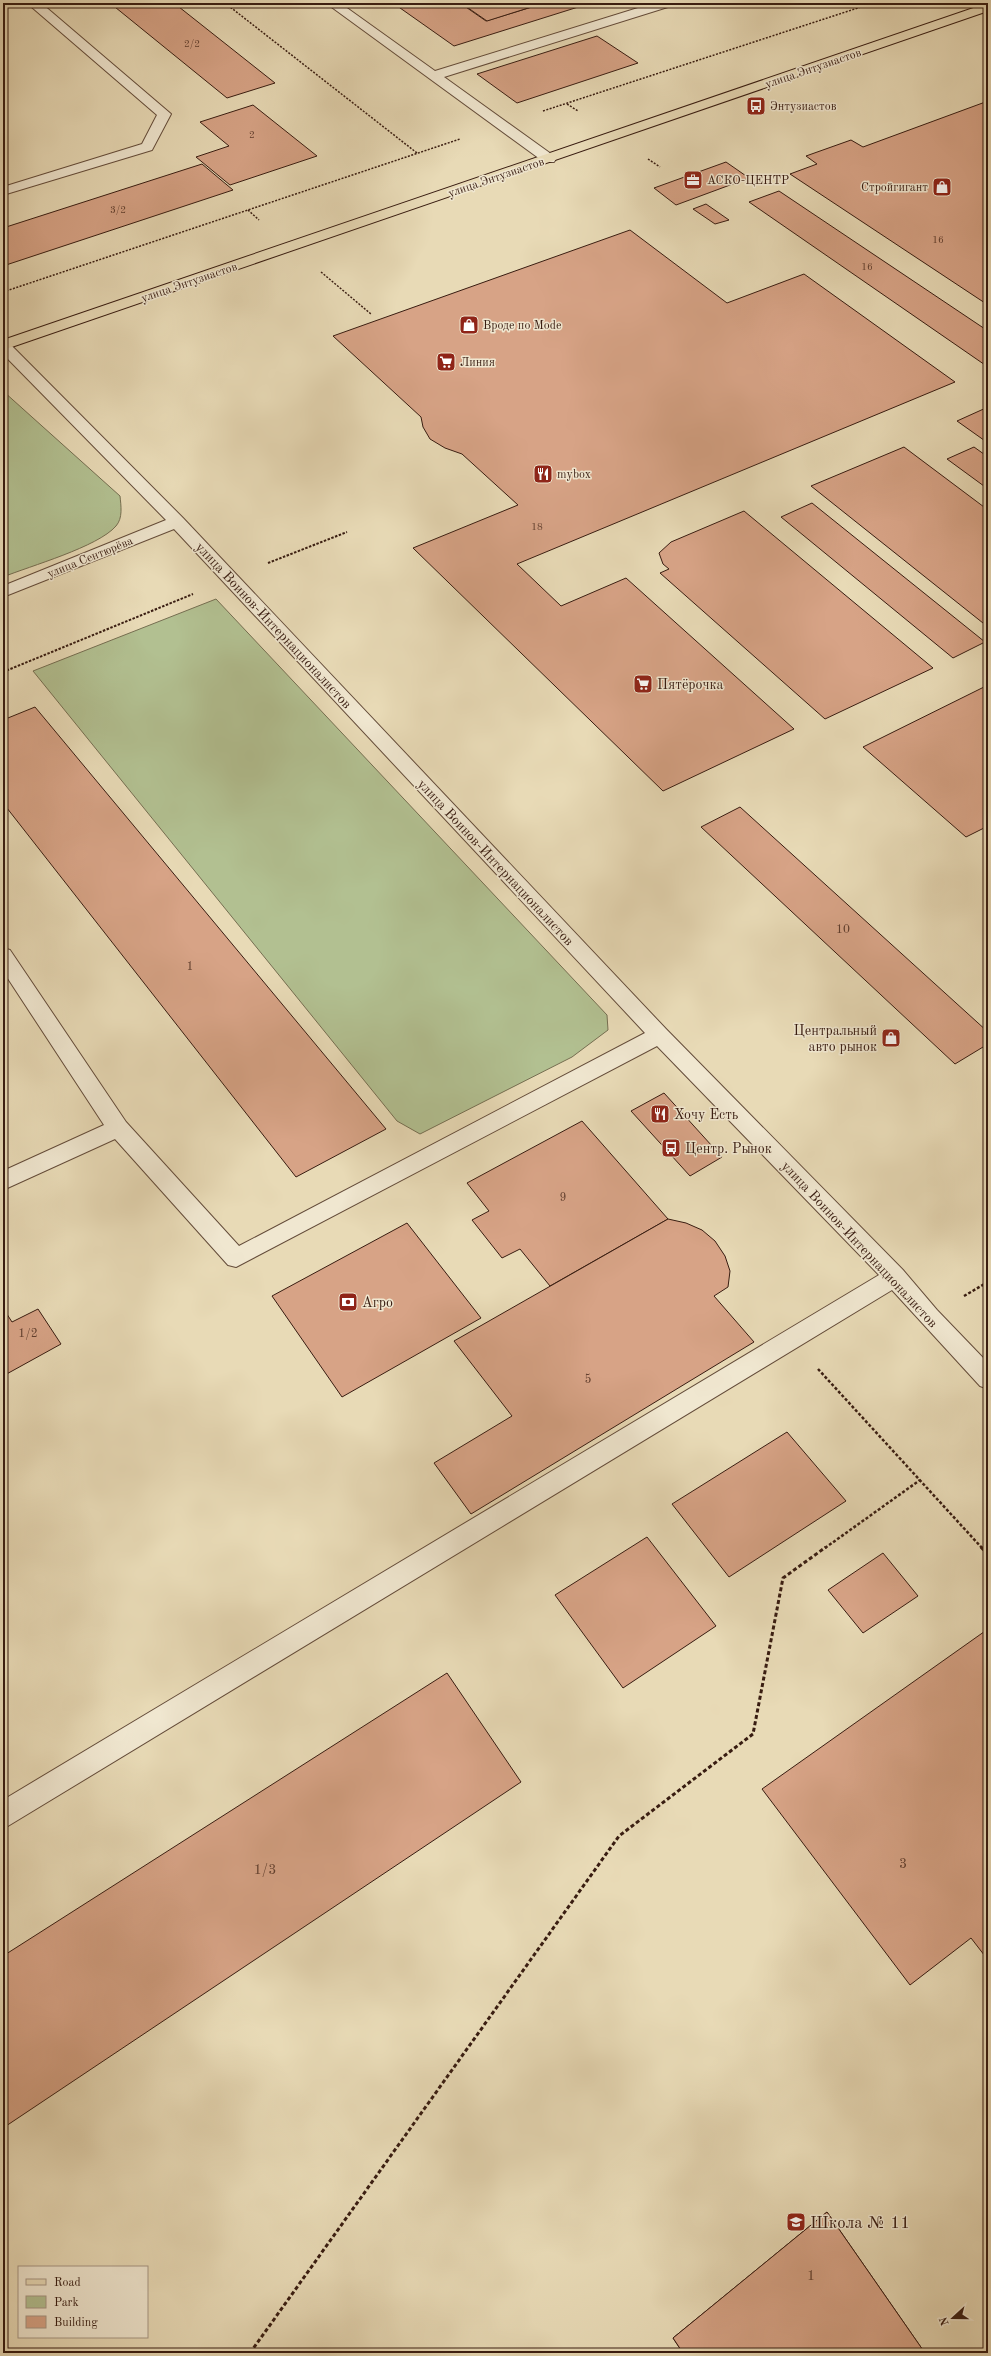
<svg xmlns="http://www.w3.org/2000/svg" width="991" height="2356" font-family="'Old Standard TT',serif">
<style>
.green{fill:#b2c091;stroke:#756e51}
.building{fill:#d7a386;stroke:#381c11}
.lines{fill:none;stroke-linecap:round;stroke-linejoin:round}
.minor-casing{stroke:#644c3a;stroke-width:2}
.major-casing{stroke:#381c11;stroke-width:2}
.path-far3{stroke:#381c11;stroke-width:1.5;stroke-dasharray:2 1.5;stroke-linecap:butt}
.path-far2{stroke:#381c11;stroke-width:2;stroke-dasharray:2.5 1.5;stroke-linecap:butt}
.path-far1{stroke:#381c11;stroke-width:2.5;stroke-dasharray:3 2;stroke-linecap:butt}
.path{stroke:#381c11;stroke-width:3;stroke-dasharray:4 2.5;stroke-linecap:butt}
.minor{fill:#f0e7d0;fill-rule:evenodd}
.major{fill:#e8dab6;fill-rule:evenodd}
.labels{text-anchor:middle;stroke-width:3;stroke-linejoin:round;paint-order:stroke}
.far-number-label{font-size:10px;fill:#603e2e}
.far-street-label{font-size:12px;fill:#381c11;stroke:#f0e7d0}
.far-poi-label{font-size:12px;fill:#381c11;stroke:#f0e7d0;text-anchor:start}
.number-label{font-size:12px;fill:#603e2e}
.street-label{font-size:14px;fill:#381c11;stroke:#f0e7d0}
.poi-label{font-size:14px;fill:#381c11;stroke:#f0e7d0;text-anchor:start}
.near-number-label{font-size:14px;fill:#603e2e}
.near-poi-label{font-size:17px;fill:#381c11;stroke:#f0e7d0;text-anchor:start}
</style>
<rect width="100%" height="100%" fill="#e8dab6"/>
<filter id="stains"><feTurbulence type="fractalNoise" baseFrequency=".005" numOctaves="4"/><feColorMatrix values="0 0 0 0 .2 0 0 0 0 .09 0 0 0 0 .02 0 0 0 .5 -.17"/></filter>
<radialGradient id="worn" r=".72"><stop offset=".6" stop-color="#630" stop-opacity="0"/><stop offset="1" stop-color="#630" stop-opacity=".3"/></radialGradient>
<g class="green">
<path d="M3,391L120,496C121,506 123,518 116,526C98,547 30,566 3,577Z"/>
<path d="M216,599L607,1015L608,1030L572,1057L420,1134L397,1121L33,671Z"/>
</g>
<g class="building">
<path d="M110,3H174L275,83L227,98Z"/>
<path d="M393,3H460L486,21L545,3H591L454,46Z"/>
<path d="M461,3H544L487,21Z"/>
<path d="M597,36L638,63L517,103L477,74Z"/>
<path d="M988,101V305L790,174L817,164L806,156L851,140L863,147Z"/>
<path d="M253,105L317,156L230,185L196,157L229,146L200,122Z"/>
<path d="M726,162L749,178L676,205L654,188Z"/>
<path d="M202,164L233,190L3,266V228Z"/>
<path d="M779,191L988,331V367L749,202Z"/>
<path d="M706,204L729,220L715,224L693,209Z"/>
<path d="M630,230L727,303L804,274L955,382L517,564L561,606L626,578L794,729L663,791L413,548L518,505L462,454L445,448L430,439L423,427L421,417L333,336Z"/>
<path d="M988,407V443L957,421Z"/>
<path d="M904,447L988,510V627L811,486Z"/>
<path d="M974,447L988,457V489L947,459Z"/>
<path d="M812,503L985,642L953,658L781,517Z"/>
<path d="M744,511L933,668L825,719L660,573L669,569L663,564L659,553L671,542Z"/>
<path d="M988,685V826L966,837L863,747Z"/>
<path d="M35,707L386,1129L296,1177L3,803V720Z"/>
<path d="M740,807L988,1032V1044L955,1064L701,827Z"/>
<path d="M664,1093L722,1157L690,1176L631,1111Z"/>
<path d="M582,1121L668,1219L550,1286L520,1249L502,1258L472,1220L489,1211L467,1183Z"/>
<path d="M668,1219L686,1223L702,1230L715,1241L725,1256L730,1271L728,1287L714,1296L754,1342L471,1514L434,1463L512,1416L454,1341Z"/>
<path d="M407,1223L481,1318L342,1397L272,1296Z"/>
<path d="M3,1308L12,1322L38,1309L61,1344L3,1376Z"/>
<path d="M787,1432L846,1501L729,1577L672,1504Z"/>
<path d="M647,1537L716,1626L623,1688L555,1595Z"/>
<path d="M883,1553L918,1596L863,1633L828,1590Z"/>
<path d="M988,1629V1960L971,1938L910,1985L762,1789Z"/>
<path d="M447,1673L521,1782L3,2128V1956Z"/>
<path d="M827,2212L925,2353H683L673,2338Z"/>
<path d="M827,2212L925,2353H683L673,2338Z"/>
</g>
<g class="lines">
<g class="minor-casing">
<g id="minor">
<path d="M27,3H41L171,114L152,150L3,195V187L142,144L157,115Z"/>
<path d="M326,3H340L435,71L654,3H673L671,6L444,77L554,156L556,159L554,162H544Z"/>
<path d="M3,340L8,342L183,518L666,1029L903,1270L937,1310L988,1363V1389L980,1386L892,1290L3,1829V1800L879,1275L657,1046L236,1267L228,1265L115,1139L3,1190V1171L104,1125L3,971V948L10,950L126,1122L239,1246L645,1033L174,529L3,597V586L166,520L3,354Z"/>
</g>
</g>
<g class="major-casing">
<path id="major" d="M988,3V11L3,350V340Z"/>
</g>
<g class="path-far3">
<path d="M225,3L417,153"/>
<path d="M567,104L578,111"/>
<path d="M543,111L873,3"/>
<path d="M648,159L660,167"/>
<path d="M248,210L259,220"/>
<path d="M321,272L371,314"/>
<path d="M3,292L460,139"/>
</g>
<g class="path-far2">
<path d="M268,563L347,532"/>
<path d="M3,672L193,594"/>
</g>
<g class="path-far1">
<path d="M964,1296L988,1282"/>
<path d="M818,1369L982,1548"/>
<path d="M825,1548L920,1480"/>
</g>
<g class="path">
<path d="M981,1547L988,1555"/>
<path d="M250,2353L619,1836L753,1734L783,1578L826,1547"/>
</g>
<use href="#minor" class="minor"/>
<use href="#major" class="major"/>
</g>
<defs>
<g id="bus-square" transform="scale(1)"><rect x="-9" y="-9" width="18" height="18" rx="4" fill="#8f2418" stroke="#f0e7d0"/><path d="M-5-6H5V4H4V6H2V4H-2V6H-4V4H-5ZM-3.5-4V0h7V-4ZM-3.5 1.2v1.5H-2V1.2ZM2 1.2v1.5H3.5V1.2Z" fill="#fff"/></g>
<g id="office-square" transform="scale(1)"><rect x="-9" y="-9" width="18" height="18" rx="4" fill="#8f2418" stroke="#f0e7d0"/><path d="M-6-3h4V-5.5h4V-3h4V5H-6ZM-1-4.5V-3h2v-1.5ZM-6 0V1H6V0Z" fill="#fff"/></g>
<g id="shop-square" transform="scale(1)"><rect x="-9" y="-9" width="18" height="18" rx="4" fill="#8f2418" stroke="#f0e7d0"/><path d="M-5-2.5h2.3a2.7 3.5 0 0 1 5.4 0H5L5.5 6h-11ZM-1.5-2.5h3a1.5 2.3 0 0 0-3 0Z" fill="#fff"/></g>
<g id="supermarket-square" transform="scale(1)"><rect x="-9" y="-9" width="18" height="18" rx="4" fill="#8f2418" stroke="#f0e7d0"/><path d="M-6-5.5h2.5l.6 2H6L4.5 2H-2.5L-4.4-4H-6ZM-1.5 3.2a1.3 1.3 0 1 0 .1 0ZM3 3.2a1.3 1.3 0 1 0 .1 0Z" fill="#fff"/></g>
<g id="restaurant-square" transform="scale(1)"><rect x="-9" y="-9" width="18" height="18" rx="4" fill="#8f2418" stroke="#f0e7d0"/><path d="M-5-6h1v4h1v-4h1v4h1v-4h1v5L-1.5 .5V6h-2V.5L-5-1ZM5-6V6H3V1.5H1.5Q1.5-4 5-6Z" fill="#fff"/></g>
<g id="bank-square" transform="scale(1)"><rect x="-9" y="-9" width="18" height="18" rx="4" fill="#8f2418" stroke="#f0e7d0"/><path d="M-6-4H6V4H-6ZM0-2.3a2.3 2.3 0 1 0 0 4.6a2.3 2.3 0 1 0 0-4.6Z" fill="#fff"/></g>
<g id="school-square" transform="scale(1)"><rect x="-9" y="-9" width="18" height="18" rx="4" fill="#8f2418" stroke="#f0e7d0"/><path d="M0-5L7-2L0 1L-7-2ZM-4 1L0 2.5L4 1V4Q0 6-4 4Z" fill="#fff"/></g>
</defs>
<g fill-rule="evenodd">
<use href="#bus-square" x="756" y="106"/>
<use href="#office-square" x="693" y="180"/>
<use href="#shop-square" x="942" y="187"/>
<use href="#shop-square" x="469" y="325"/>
<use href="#supermarket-square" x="446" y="362"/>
<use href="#restaurant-square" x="543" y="474"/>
<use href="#supermarket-square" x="643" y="684"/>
<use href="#shop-square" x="891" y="1038"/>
<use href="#restaurant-square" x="660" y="1114"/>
<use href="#bus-square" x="671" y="1148"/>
<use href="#bank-square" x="348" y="1302"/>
<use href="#school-square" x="796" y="2222"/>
</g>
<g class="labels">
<g class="far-number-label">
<text x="192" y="47">2/2</text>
<text x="252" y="138">2</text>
<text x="118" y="213">3/2</text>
<text x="938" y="243">16</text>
<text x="867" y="270">16</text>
<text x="537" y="530">18</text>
</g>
<g class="far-street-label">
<text transform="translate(813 68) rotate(-19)" y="4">улица Энтузиастов</text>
<text transform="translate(496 177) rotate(-19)" y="4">улица Энтузиастов</text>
<text transform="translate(189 282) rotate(-19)" y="4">улица Энтузиастов</text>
<text transform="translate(90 557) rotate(-22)" y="4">улица Сентюрёва</text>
</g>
<g class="far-poi-label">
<text x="770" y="110">Энтузиастов</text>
<text x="707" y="184">АСКО-ЦЕНТР</text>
<text x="928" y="191" text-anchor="end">Стройгигант</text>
<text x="483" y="329">Вроде по Mode</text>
<text x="460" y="366">Линия</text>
<text x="557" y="478">mybox</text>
</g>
<g class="number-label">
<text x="843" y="933">10</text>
<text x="190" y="970">1</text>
<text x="563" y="1201">9</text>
<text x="28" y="1337">1/2</text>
<text x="588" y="1383">5</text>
</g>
<g class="street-label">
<text transform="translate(274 625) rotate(47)" y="5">улица Воинов-Интернационалистов</text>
<text transform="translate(496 862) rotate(47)" y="5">улица Воинов-Интернационалистов</text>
<text transform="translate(860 1244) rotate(47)" y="5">улица Воинов-Интернационалистов</text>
</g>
<g class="poi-label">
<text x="657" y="689">Пятёрочка</text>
<text x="877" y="1035" text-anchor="end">Центральный<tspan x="877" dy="16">авто рынок</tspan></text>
<text x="674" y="1119">Хочу Есть</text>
<text x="685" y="1153">Центр. Рынок</text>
<text x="362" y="1307">Агро</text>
</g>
<g class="near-number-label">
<text x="903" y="1868">3</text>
<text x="265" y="1874">1/3</text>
<text x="811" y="2280">1</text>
</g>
<g class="near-poi-label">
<text x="810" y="2228">Школа № 11</text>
</g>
</g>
<rect width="991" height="2356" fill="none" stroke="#e8dab6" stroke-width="16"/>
<rect x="4" y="4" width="983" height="2348" fill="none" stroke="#381c11" stroke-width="2"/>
<rect x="8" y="8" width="975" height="2340" fill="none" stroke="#381c11"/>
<rect x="18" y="2266" width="130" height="72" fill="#f0e7d0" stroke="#a69684"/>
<rect x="26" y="2279" width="20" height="6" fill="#e8dab6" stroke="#a69684"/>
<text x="54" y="2286" font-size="12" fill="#381c11">Road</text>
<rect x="26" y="2296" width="20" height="12" fill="#b2c091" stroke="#a69684"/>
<text x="54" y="2306" font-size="12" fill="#381c11">Park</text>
<rect x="26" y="2316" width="20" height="12" fill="#d7a386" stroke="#a69684"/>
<text x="54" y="2326" font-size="12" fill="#381c11">Building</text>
<g transform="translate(953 2318) rotate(249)" stroke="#f0e7d0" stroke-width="3" paint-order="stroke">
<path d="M0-3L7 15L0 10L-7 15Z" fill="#381c11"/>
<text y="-6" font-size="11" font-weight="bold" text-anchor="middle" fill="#381c11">N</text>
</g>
<rect width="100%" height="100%" filter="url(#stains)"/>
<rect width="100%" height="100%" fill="url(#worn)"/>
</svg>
